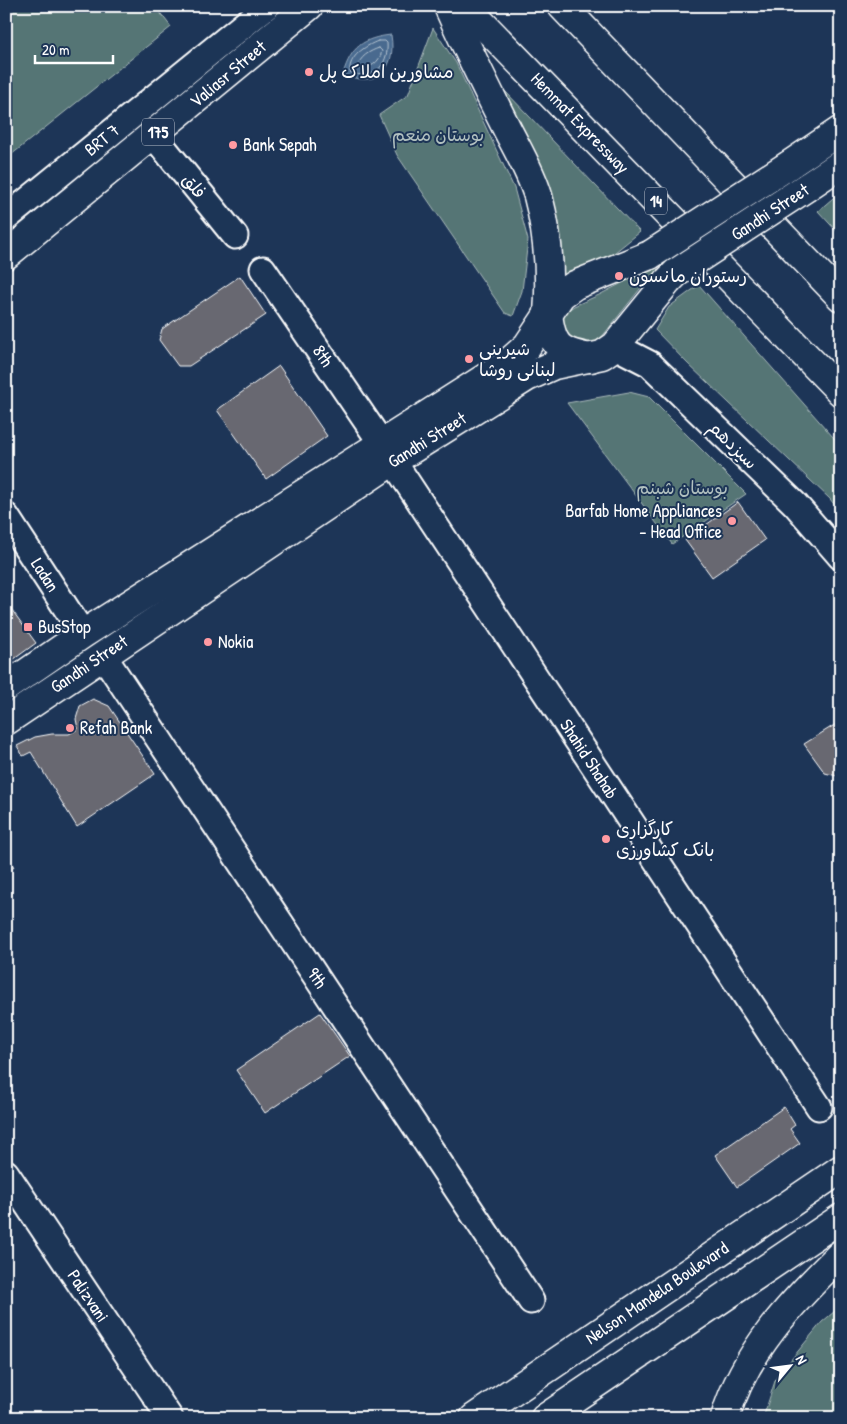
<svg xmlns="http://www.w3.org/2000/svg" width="847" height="1424" font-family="'Patrick Hand','Playpen Sans Arabic',sans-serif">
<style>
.green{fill:#557574;stroke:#aababa}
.water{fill:#496b8f;stroke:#92a6bc}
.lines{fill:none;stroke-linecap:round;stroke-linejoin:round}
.shore{stroke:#b6c4d2;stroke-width:1}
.building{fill:#686871;stroke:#fff}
.minor-casing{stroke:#fff;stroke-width:29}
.major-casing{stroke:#fff;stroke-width:31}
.highway-casing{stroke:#fff;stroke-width:31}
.minor{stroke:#1d3557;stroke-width:25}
.major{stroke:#1d3557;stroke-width:28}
.highway{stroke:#1d3557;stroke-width:28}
.major-bridge-casing{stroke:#fff;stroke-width:31;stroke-linecap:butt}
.major-bridge{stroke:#1d3557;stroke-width:28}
.poi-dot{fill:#ff9aa2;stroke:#1d3557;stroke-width:2}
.labels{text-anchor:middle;stroke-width:4;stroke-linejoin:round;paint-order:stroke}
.shield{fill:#1d3557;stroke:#bbc2cd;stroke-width:1}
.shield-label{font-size:16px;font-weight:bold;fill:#fff}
.poi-label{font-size:18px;fill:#fff;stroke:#1d3557;text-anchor:start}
.street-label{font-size:18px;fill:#fff;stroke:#1d3557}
.park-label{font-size:18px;fill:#b2c1c0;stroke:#1d3557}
</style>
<rect width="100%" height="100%" fill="#1d3557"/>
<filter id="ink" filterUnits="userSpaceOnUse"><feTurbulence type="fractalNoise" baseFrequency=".02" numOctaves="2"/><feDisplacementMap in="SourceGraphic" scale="10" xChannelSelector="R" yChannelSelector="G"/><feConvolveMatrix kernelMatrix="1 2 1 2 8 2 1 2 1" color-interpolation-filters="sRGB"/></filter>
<g filter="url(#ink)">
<g class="green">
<path d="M6,6H155L171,27L6,159Z"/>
<path d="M433,28L456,63L514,188L528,240L522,291L513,316L505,313L397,155L379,115L408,95Z"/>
<path d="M483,68L640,232L599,265L557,278Z"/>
<path d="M840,192L841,193V236L818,211Z"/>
<path d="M655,266L660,272L640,289L597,343L589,347L564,335L561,322L565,312L574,306L599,295Z"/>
<path d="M699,285L841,446V513L830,499L687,363L655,330L669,307Z"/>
<path d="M629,392L649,397L746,494L672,544L567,403Z"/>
<path d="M841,1306V1418H763L776,1378L822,1322Z"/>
</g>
<path class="water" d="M391,35C397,70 376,89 343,74C351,47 363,38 391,35Z"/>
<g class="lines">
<g class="shore">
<path d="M378,41H385L387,43C389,65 373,82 350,72C348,57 365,46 378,41Z"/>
<path d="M379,48L382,51C379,63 371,69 358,67C359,57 370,51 379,48Z"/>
</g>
</g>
<g class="building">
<path d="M240,276L266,315L189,366H178L159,340L162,329Z"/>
<path d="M279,366L327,436L266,479L217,410Z"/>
<path d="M738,502L765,540L712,577L685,540Z"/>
<path d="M6,602L36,643L6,665Z"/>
<path d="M93,699L109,706L155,774L77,827L31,752L23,756L17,746L35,737L52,734H69L78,729L76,719L80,706Z"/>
<path d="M841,721V773L837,776L825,773L804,744Z"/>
<path d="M6,855L14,867L6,873Z"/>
<path d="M320,1013L350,1056L265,1113L236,1070Z"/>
<path d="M784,1107L795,1125L790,1129L800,1143L737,1187L715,1155Z"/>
</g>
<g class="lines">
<g class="minor-casing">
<g id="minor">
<path d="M154,136L235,236"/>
<path d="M6,218L267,6"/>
<path d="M263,269L382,444"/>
<path d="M615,346L650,364L795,504L841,557"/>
<path d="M393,461L819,1107"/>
<path d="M6,516L83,634"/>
<path d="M103,655L531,1301"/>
<path d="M6,1173L170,1418"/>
</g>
</g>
<g class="major-casing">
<g id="major">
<path d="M789,165L841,130"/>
<path d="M807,187L841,164"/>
<path d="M6,255L309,6"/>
<path d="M548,314C552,347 559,352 591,358"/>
<path d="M6,687L83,634L507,364L527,346L561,295L575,285L650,255"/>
<path d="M6,721L393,461L527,377L554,365L602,355L615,346L668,281"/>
<path d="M474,1418L841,1169"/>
<path d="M545,1418L841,1218"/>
</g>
</g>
<g class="highway-casing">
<g id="highway">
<path d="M448,6C466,47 486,87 506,127C517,149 531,172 538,196C548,234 551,275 548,314"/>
<path d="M465,6L841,392"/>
<path d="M562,6L841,297"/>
<path d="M725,1418C744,1352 793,1301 841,1254"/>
</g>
</g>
<use href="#minor" class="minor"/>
<use href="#major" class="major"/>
<use href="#highway" class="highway"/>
<g class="major-bridge-casing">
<g id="major-bridge">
<path d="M650,255L789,165"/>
<path d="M668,281L676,273L807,187"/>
</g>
</g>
<use href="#major-bridge" class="major-bridge"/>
</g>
</g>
<g class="poi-dot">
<circle cx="309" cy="72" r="5"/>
<circle cx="233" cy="145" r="5"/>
<circle cx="619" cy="276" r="5"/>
<circle cx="469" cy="359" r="5"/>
<circle cx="732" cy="521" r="5"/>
<rect x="23" y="622" width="10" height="10" rx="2.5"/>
<circle cx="208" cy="642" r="5"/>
<circle cx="70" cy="728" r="5"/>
<circle cx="606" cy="839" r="5"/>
</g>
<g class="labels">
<g class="shield">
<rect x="142" y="118.5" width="32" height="27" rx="4"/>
<rect x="645" y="187.5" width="22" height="27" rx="4"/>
</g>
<g class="shield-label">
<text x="158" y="138">175</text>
<text x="656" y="207">14</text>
</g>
<g class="poi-label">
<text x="319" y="78">مشاورین املاک پل</text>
<text x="243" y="151">Bank Sepah</text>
<text x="629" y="282">رستوران مانسون</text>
<text x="479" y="355">شیرینی<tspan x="479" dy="21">لبنانی روشا</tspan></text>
<text x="722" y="517" text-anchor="end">Barfab Home Appliances<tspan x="722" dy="21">- Head Office</tspan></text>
<text x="38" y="633">BusStop</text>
<text x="218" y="648">Nokia</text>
<text x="80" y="734">Refah Bank</text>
<text x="616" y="835">کارگزاری<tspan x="616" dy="21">بانک کشاورزی</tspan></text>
</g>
<g class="street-label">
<text transform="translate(228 74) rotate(-40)" y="6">Valiasr Street</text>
<text transform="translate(580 123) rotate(46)" y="6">Hemmat Expressway</text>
<text transform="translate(102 140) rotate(-39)" y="6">BRT 7</text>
<text transform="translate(194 186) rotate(51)" y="6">فلق</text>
<text transform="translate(770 212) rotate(-33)" y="6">Gandhi Street</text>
<text transform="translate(323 356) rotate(56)" y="6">8th</text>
<text transform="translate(427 440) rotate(-32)" y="6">Gandhi Street</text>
<text transform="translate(733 445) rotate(44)" y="6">سیزدهم</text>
<text transform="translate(45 575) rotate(57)" y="6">Ladan</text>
<text transform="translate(89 664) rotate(-34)" y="6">Gandhi Street</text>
<text transform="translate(589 759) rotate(57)" y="6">Shahid Shahab</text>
<text transform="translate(317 978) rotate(56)" y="6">9th</text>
<text transform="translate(657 1293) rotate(-34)" y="6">Nelson Mandela Boulevard</text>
<text transform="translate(88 1296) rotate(56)" y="6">Palizvani</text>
</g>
<g class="park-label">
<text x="438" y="141">بوستان منعم</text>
<text x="682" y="494">بوستان شبنم</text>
</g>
</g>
<rect width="847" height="1424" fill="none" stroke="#1d3557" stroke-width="25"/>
<rect x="12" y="12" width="822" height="1399" fill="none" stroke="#fff" stroke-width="2" filter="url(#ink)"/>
<g transform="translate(790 1366) rotate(61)" stroke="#1d3557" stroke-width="4" paint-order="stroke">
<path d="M0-4L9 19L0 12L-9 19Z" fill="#ffffff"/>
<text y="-8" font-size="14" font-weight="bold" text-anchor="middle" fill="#ffffff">N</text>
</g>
<path d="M35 55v8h78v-8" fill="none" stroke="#ffffff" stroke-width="2.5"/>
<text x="42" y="55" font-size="15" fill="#ffffff" stroke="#1d3557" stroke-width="4" paint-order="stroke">20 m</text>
</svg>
